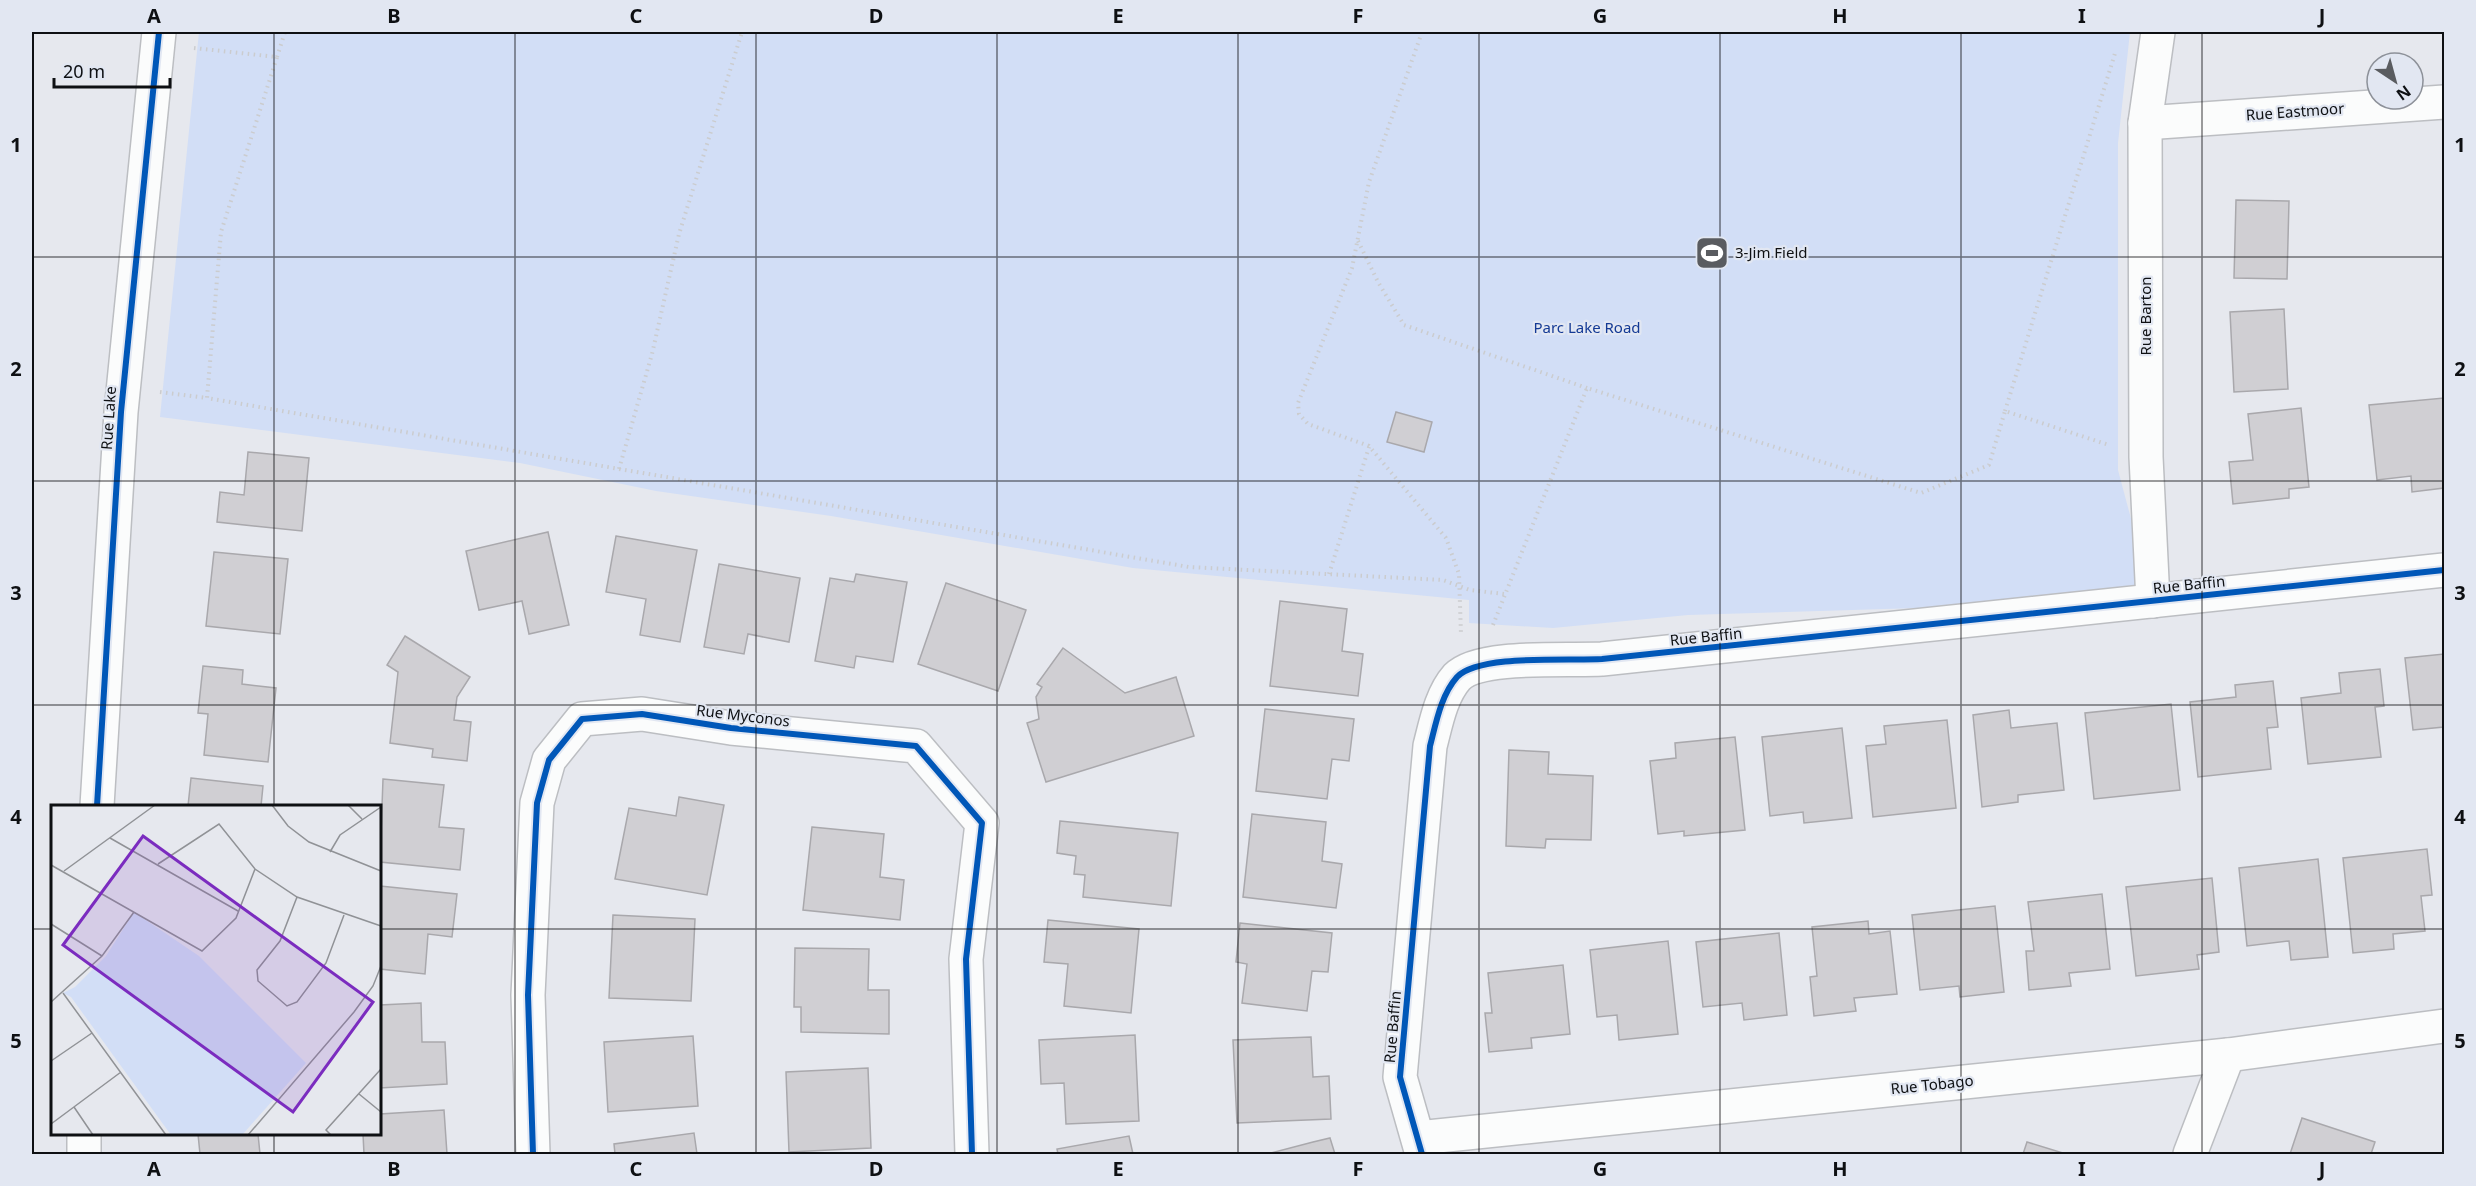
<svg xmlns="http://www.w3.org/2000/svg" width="2476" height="1186" font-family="'Noto Sans',sans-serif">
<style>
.green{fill:#d2def6}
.building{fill:#d0cfd3;stroke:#a9a8ac;stroke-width:1.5}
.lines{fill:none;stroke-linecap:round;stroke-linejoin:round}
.minor-casing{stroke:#bcbec2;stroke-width:36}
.path{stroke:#cbccce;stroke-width:4;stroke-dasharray:1.5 4.5;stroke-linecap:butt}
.minor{stroke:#fbfcfc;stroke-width:33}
.cycleway-casing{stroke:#e2e7f2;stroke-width:10}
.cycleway{stroke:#0057b8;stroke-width:6}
.grid{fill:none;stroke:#0e1013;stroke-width:1.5;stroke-opacity:0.55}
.labels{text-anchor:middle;stroke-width:4.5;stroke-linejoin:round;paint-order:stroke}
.street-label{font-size:15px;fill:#0e1013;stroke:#e2e7f2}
.poi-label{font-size:15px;fill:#0e1013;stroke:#e2e7f2;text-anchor:start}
.park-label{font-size:15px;fill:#143a95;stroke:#e2e7f2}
.inset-road{fill:none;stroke:#909296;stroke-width:1.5}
.view{fill:#7b2cbf;fill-opacity:0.15;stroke:#7b2cbf;stroke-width:3}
.inset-edge{fill:none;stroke:#0e1013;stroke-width:3}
.neatline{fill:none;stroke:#0e1013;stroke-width:2}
.grid-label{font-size:20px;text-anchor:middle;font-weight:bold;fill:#0e1013}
</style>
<rect width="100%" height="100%" fill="#e6e8ee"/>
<path class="green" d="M199,32H2130L2118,143V470L2153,601L1688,615L1553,628L1469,623V600L1133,568L831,516L656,491L520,463L160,417Z"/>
<g class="building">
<path d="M2236,200L2289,201L2287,279L2234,278Z"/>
<path d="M2284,309L2288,389L2234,392L2230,312Z"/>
<path d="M2444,398V488L2412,492L2411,476L2377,480L2369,405Z"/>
<path d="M2301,408L2309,487L2289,489V498L2233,504L2229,462L2253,460L2248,414Z"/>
<path d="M1396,412L1432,422L1424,452L1387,442Z"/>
<path d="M248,452L309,458L302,531L217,522L220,492L244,495Z"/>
<path d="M548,532L569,625L529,634L522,601L479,610L466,551Z"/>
<path d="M616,536L697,550L680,642L640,635L646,599L606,592Z"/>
<path d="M214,552L288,559L280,634L206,626Z"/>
<path d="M719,564L800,578L789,642L748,634L744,654L704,647Z"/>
<path d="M856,574L907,582L893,662L856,656L854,668L815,661L830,578L854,582Z"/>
<path d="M946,583L1026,610L998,691L918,664Z"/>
<path d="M1280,601L1347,609L1342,651L1363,654L1358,696L1270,686Z"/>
<path d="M405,636L470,677L457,697L454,720L471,722L467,761L432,757L433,749L390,743L398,672L387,665Z"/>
<path d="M1063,648L1125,693L1176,677L1194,736L1046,782L1027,723L1039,719L1036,697L1042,687L1037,684Z"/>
<path d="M2444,654V727L2413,730L2405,658Z"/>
<path d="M203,666L243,670L242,684L276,688L268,762L204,755L208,714L198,713Z"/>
<path d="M2380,669L2384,706L2375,707L2381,757L2308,764L2301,698L2341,693L2339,673Z"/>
<path d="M2273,681L2278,727L2267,728L2271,769L2198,777L2190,702L2236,697L2235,685Z"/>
<path d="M2171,704L2180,790L2094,799L2085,713Z"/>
<path d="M1265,709L1354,719L1349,761L1332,759L1327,799L1256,791Z"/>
<path d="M2009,710L2011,728L2057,723L2064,790L2018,795V802L1982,807L1973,715Z"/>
<path d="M1947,720L1956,808L1873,817L1866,746L1886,744L1884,726Z"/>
<path d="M1842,728L1852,818L1804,823L1803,812L1770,816L1762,737Z"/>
<path d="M1735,737L1745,830L1684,836V831L1658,834L1650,761L1676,758L1675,743Z"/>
<path d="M1509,750L1549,752L1548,774L1593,776L1591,840L1546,839L1545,848L1506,846Z"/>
<path d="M191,778L263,786L261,806H188Z"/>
<path d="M383,779L444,785L439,827L464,829L460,870L380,862Z"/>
<path d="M679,797L724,805L707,895L615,879L629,808L676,816Z"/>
<path d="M1252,814L1326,822L1322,861L1342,864L1336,908L1243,897Z"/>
<path d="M1060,821L1178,833L1171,906L1083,897L1085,875L1074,874L1076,856L1057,853Z"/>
<path d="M812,827L884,834L880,877L904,880L900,920L803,910Z"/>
<path d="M2427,849L2432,895L2421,896L2425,931L2393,934L2394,949L2353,953L2343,858Z"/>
<path d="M2318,859L2328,957L2291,960L2289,941L2247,946L2239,868Z"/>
<path d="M2212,878L2219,952L2197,955L2199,969L2136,976L2126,887Z"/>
<path d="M380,886L457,894L452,937L428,934L425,974L380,969Z"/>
<path d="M2102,894L2110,969L2069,973L2071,986L2029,990L2026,951H2034L2028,902Z"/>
<path d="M1995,906L2004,992L1960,997L1959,986L1920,990L1912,915Z"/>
<path d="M613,915L695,919L691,1001L609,998Z"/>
<path d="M1048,920L1139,929L1131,1013L1064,1006L1068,964L1044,962Z"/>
<path d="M1868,921L1869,934L1890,931L1897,994L1854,998L1856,1011L1814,1016L1810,977L1817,976L1812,927Z"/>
<path d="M1240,923L1332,933L1328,972L1312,971L1307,1011L1242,1003L1247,964L1236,962Z"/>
<path d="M1779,933L1787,1015L1744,1020L1742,1003L1703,1007L1696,942Z"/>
<path d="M1668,941L1678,1034L1619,1040L1617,1015L1597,1017L1590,950Z"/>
<path d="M795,948L869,949L868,990H889V1034L801,1032V1007H794Z"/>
<path d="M1563,965L1570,1034L1531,1038L1532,1048L1489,1052L1485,1013H1492L1488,973Z"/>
<path d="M421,1003L422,1042H445L447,1084L380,1088V1005Z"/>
<path d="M1135,1035L1139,1121L1066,1124L1064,1083L1041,1084L1039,1040Z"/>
<path d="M693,1036L698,1106L608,1112L604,1042Z"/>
<path d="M1311,1037L1313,1077L1329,1076L1331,1119L1237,1123L1233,1040Z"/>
<path d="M868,1068L871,1148L789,1152L786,1072Z"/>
<path d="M444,1110L447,1154H364L363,1134H380V1114Z"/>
<path d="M2302,1118L2375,1142L2371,1154H2290Z"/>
<path d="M694,1133L697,1154H615L614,1144Z"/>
<path d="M198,1134H258L260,1154H200Z"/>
<path d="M1129,1136L1133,1154H1058L1057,1149Z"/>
<path d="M1330,1138L1335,1154H1267L1313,1142Z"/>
<path d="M2027,1142L2066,1154H2023Z"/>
</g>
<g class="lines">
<g class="minor-casing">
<g id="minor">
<path d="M2145,123L2444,102"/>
<path d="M2153,601L2146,457L2145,123L2158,32"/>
<path d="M97,806L121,412L159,32"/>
<path d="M84,1134V1154"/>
<path d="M1418,1138L2228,1055L2444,1026"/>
<path d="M533,1154L528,995L537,803L549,760L582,719L642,714L731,728L916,746L982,823L966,959L972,1154"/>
<path d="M1422,1154L1400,1077L1430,746C1436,723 1441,695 1457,677C1479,654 1568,661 1602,659L2444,570"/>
<path d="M2190,1154L2228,1055"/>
</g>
</g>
<g class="path">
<path d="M1422,32L1369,182L1352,268L1298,403L1299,414L1308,424L1369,446L1446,538L1459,574L1461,635"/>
<path d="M194,48L277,57L221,232L207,398L1189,567L1443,580L1470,590L1504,594"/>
<path d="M277,57L285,32"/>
<path d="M1358,241L1378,282L1404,325L1587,388"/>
<path d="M160,392L207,398"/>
<path d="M2005,411L2116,50"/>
<path d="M619,469L652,354L679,234L742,32"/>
<path d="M1329,574L1369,447"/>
<path d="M1493,625L1587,388L1921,493L1989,465L2005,411L2109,445"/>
</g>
<use href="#minor" class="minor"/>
<g class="cycleway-casing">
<g id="cycleway">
<path d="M97,806L121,412L159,32"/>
<path d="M533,1154L528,995L537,803L549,760L582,719L642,714L731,728L916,746L982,823L966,959L972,1154"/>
<path d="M1422,1154L1400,1077L1430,746C1436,723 1441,695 1457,677C1479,654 1568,661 1602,659L2444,570"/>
</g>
</g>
<use href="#cycleway" class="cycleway"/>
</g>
<path class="grid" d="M274,32V806M515,32V1154M756,32V1154M997,32V1154M1238,32V1154M1479,32V1154M1720,32V1154M1961,32V1154M2202,32V1154M32,257H2444M32,481H2444M32,705H2444M32,929H52M380,929H2444M274,1134V1154"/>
<defs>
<g id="stadium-square" transform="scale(1.725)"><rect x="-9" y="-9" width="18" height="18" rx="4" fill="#5a5c60" stroke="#e2e7f2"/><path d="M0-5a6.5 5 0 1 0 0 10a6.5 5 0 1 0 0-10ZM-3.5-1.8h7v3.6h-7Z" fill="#fff"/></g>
</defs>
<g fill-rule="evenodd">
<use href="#stadium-square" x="1712" y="253"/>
</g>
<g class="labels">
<g class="street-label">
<text transform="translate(2295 112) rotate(-4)" y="5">Rue Eastmoor</text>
<text transform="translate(2146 316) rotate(-90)" y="5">Rue Barton</text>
<text transform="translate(109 418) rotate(-86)" y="5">Rue Lake</text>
<text transform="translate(2189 585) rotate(-6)" y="5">Rue Baffin</text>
<text transform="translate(1706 637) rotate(-6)" y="5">Rue Baffin</text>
<text transform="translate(743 716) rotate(7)" y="5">Rue Myconos</text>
<text transform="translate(1393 1027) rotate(-85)" y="5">Rue Baffin</text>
<text transform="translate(1932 1085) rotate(-6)" y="5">Rue Tobago</text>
</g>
<g class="poi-label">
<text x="1735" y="258">3-Jim Field</text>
</g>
<g class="park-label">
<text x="1587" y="333">Parc Lake Road</text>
</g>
</g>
<g transform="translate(51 805)">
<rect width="330" height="330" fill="#e6e8ee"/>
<path d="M83,107L148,151L255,258L191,330H120L20,192L12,188L24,182L55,151Z" fill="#d2def6"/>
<path class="inset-road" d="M221,0L237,21L258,37L330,66M297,0L311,14M59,33L187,106M279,47L289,30L330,2M107,59L168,19L204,64L246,92L330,121M0,60L151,146L185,113L204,64M13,66L104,0M246,92L229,136L206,165L207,176L236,201L246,197L275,158L293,110M0,119L51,151M12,188L115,330M0,197L51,151L83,107M0,256L41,228M308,289L330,307M23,302L42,330M0,319L70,267M197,330L303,207L322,181L330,161M280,330L275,325L330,264"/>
<path class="view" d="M92,31L322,197L242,307L12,140Z"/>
<rect width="330" height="330" class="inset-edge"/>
</g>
<rect width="2476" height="1186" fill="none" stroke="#e2e7f2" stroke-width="66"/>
<g transform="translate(2395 81) rotate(144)"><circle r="28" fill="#e2e7f2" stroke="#8d9199" stroke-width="1.5"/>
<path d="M0-4.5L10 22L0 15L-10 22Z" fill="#5a5c60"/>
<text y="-9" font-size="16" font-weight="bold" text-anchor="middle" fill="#0e1013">N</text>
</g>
<path d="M54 78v9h116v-9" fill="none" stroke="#0e1013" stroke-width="3"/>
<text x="63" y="78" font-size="18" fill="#0e1013" stroke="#e2e7f2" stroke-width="4.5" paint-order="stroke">20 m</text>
<rect x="33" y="33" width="2410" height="1120" class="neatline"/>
<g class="grid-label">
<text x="154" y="23">A</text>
<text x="394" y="23">B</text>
<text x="636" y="23">C</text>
<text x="876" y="23">D</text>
<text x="1118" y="23">E</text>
<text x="1358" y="23">F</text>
<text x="1600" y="23">G</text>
<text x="1840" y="23">H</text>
<text x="2082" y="23">I</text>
<text x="2322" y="23">J</text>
<text x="16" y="152">1</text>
<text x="2460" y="152">1</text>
<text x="16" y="376">2</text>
<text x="2460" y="376">2</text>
<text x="16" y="600">3</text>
<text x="2460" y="600">3</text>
<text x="16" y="824">4</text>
<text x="2460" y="824">4</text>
<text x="16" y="1048">5</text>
<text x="2460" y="1048">5</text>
<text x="154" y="1176">A</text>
<text x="394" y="1176">B</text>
<text x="636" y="1176">C</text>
<text x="876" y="1176">D</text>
<text x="1118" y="1176">E</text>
<text x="1358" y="1176">F</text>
<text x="1600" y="1176">G</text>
<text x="1840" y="1176">H</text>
<text x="2082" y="1176">I</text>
<text x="2322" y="1176">J</text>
</g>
</svg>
